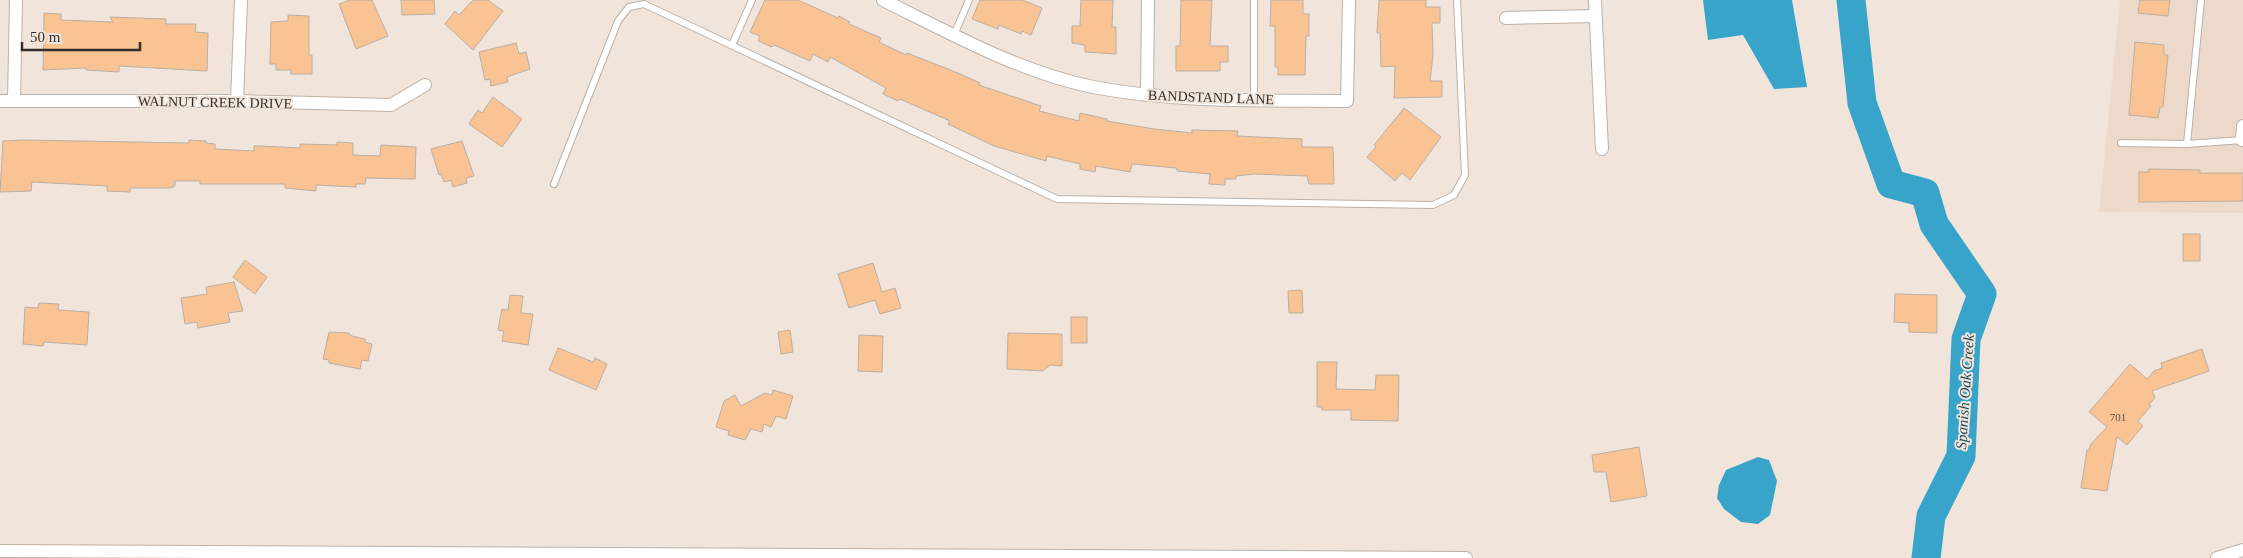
<svg xmlns="http://www.w3.org/2000/svg" width="2243" height="558" font-family="Georgia,serif">
<style>
.commercial{fill:#edd9ca}
.water{fill:#39a4c9}
.lines{fill:none;stroke-linecap:round;stroke-linejoin:round}
.river{stroke:#39a4c9;stroke-width:29}
.building{fill:#f9c393;stroke:#baafa5}
.lane-casing{stroke:#bcb1a7;stroke-width:8}
.street-casing{stroke:#bcb1a7;stroke-width:14}
.lane{stroke:#fff;stroke-width:6}
.street{stroke:#fff;stroke-width:12}
.labels{text-anchor:middle;stroke-width:4;stroke-linejoin:round;paint-order:stroke}
.number-label{font-size:11px;fill:#645344}
.street-label{font-size:14px;fill:#332e2a;stroke:#f1e5db}
.water-label{font-size:15px;font-style:italic;fill:#1e4b5b;stroke:#f1e5db}
</style>
<rect width="100%" height="100%" fill="#f1e5db"/>
<path class="commercial" d="M2120,0H2243V213L2099,212Z"/>
<g class="water">
<path d="M1703,0H1792L1807,87L1774,89L1743,35L1708,40Z"/>
<path d="M1758,457L1769,460L1777,481L1770,515L1758,524L1741,522L1724,509L1717,498L1719,485L1726,470Z"/>
</g>
<g class="lines">
<path class="river" d="M1851,0L1862,103L1891,184L1925,193L1934,224L1982,294L1966,339L1961,456L1931,516L1926,558"/>
</g>
<g class="building">
<path d="M350,0H372L388,36L356,49L339,4Z"/>
<path d="M401,0H434L435,14L402,15Z"/>
<path d="M473,0H488L503,11L473,50L445,24L455,11L459,15Z"/>
<path d="M765,0H798L838,18L839,16L850,22L849,24L881,38L879,42L906,55L907,53L958,73L980,83L979,85L1041,106L1039,111L1079,121L1080,113L1107,119V121L1154,129L1192,133V130L1238,131L1237,136L1302,139V147H1333L1334,184H1309L1307,176L1254,174L1236,176V179H1225V185L1209,184L1210,174L1177,171V168L1132,164L1130,172L1096,166L1095,172L1080,169V164L1047,156L1046,161L994,146L948,124L950,121L900,99L898,101L883,94L886,88L830,57L828,62L813,54L810,61L774,45L772,47L758,41L760,36L750,32Z"/>
<path d="M980,0H1022L1042,8L1031,35L1022,31L1021,34L999,25L998,29L972,19Z"/>
<path d="M1081,0H1113L1112,27H1116V54L1085,52V45L1072,43V26H1080Z"/>
<path d="M1181,0H1212L1210,46H1228V62H1220V71H1176V46H1180Z"/>
<path d="M1271,0H1303V14H1309V36H1306L1305,75H1278V67H1275V26H1270Z"/>
<path d="M1379,0H1426V7H1440V23H1432L1433,55L1430,81H1442V97L1394,98L1395,66L1381,67L1380,33H1377Z"/>
<path d="M2140,0H2170L2168,16L2138,13Z"/>
<path d="M44,13L61,14V20L113,22L110,17L166,19V24H196L195,32L208,33L207,71L119,66V72L86,70V68L43,70Z"/>
<path d="M288,15L309,16V55H312V74H291V70H276V64H270L271,22L288,21Z"/>
<path d="M2135,42L2164,45V55H2168L2163,107H2160L2158,118L2129,115Z"/>
<path d="M516,43L519,54L526,52L530,69L507,77L508,82L491,86L490,79L485,80L479,52Z"/>
<path d="M493,97L522,119L502,147L469,124L478,110L482,113Z"/>
<path d="M1404,108L1441,137L1410,180L1402,173L1395,181L1367,157L1376,147L1374,145Z"/>
<path d="M24,140L189,143V140L206,141V143L215,144V149L254,151V146H261L300,148V144L337,145V142L353,143V155L380,156L381,145L416,147L415,179L366,178L365,184H356V187L316,185V191L285,188V184H200V181H175V186L170,188H130V192L107,191V186L32,182L31,191L0,192L3,141Z"/>
<path d="M462,141L474,176L466,178L467,183L453,187L451,180L444,182L441,174L439,175L431,149Z"/>
<path d="M2149,169L2200,170V173H2243V201L2139,202V172H2148Z"/>
<rect x="2183" y="234" width="17" height="27"/>
<path d="M245,260L267,277L255,294L233,277Z"/>
<path d="M873,263L882,292L895,288L901,308L880,314L875,300L849,308L838,274Z"/>
<path d="M234,282L243,311L228,313L230,322L198,328L197,322L185,324L181,298L207,294L206,287Z"/>
<path d="M1302,290L1303,313H1289L1288,291Z"/>
<path d="M1895,294L1937,295V333L1909,332V323L1894,322Z"/>
<path d="M510,295L523,296L521,313L533,314L528,345L502,341L504,331L498,330L502,309L508,310Z"/>
<path d="M39,303L59,304L58,310L89,312L87,345L44,342L43,346L23,344L25,307L38,308Z"/>
<rect x="1071" y="317" width="16" height="26"/>
<path d="M790,330L793,352L781,354L778,332Z"/>
<path d="M329,332L349,333L352,336L365,339V342L372,344L368,361L362,360L360,369L329,363V360L323,359Z"/>
<path d="M1008,333L1062,334V366L1050,365L1043,371L1007,369Z"/>
<path d="M859,335L883,336L882,372L858,371Z"/>
<path d="M558,348L593,362L595,358L607,364L596,390L549,370Z"/>
<path d="M2202,349L2209,371L2152,391L2155,397L2149,405L2151,406L2138,421L2143,426L2127,445L2117,437L2107,491L2081,488L2087,450H2089L2091,444L2107,427L2089,412L2130,364L2147,379L2154,371L2162,368L2161,363Z"/>
<path d="M1317,362H1337L1336,389L1375,390L1376,375H1399L1398,421L1351,420V410H1322V407H1317Z"/>
<path d="M773,390L793,396L786,419L776,416L771,427L764,424L762,432L751,429L745,440L728,435L729,431L716,427L724,401L735,395L741,406L765,393L772,395Z"/>
<path d="M1639,447L1647,496L1611,502L1606,472H1594L1592,455Z"/>
</g>
<g class="lines">
<g class="lane-casing">
<g id="lane">
<path d="M1254,0V100"/>
<path d="M2201,0L2187,144L2243,140"/>
<path d="M954,35L969,0"/>
<path d="M732,45L752,0"/>
<path d="M2121,143L2187,144"/>
<path d="M554,184L618,21L629,7L644,4L1057,199L1433,205L1454,195L1465,175L1457,0"/>
</g>
</g>
<g class="street-casing">
<g id="street">
<path d="M883,0C950,33 1019,72 1093,87C1177,103 1263,100 1347,101L1349,0"/>
<path d="M1595,0L1602,149"/>
<path d="M1506,18L1595,16"/>
<path d="M1147,95L1148,0"/>
<path d="M0,101H237L391,105L425,85"/>
<path d="M14,101L16,0"/>
<path d="M237,101L241,0"/>
<path d="M2242,140L2243,126"/>
<path d="M0,551L1466,558"/>
<path d="M2217,558L2243,550"/>
</g>
</g>
<use href="#lane" class="lane"/>
<use href="#street" class="street"/>
</g>
<g class="labels">
<g class="number-label">
<text x="2118" y="421">701</text>
</g>
<g class="street-label">
<text transform="translate(1211 97) rotate(2)" y="5">BANDSTAND LANE</text>
<text transform="translate(215 102) rotate(1)" y="5">WALNUT CREEK DRIVE</text>
</g>
<g class="water-label">
<text transform="translate(1965 392) rotate(-86)" y="5">Spanish Oak Creek</text>
</g>
</g>
<path d="M22 42v8h118v-8" fill="none" stroke="#332e2a" stroke-width="2.5"/>
<text x="30" y="42" font-size="15" fill="#332e2a" stroke="#f1e5db" stroke-width="4" paint-order="stroke">50 m</text>
</svg>
